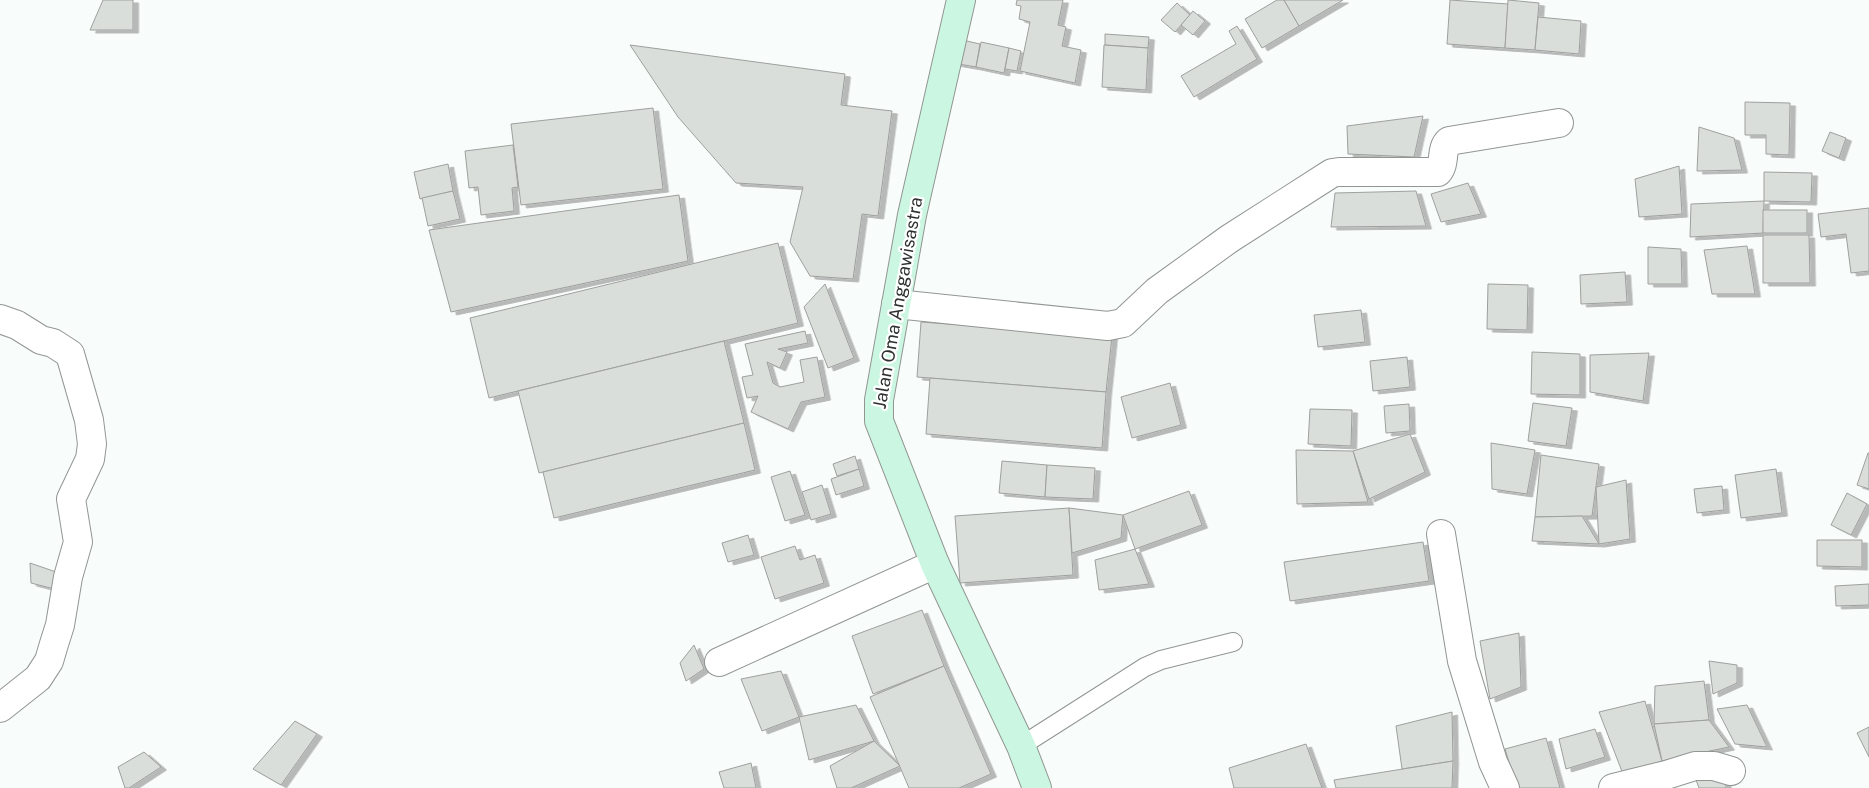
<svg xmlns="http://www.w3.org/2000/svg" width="1869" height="788" font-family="'Public Sans',sans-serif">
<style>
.building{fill:#dadedb;stroke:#9da09e;filter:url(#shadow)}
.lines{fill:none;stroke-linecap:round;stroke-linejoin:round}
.service-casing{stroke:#929693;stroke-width:20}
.minor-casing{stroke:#929693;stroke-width:30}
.secondary-casing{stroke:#929693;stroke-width:30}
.service{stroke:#fff;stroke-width:18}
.minor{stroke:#fff;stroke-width:28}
.secondary{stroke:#cbf7e2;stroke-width:28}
.labels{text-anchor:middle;stroke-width:4.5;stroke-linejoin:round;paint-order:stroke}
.street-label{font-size:18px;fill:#2f3130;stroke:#fff}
</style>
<defs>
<filter id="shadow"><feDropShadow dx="5.5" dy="3" stdDeviation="0" flood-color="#0004"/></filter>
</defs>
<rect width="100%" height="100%" fill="#f8fcfa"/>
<g class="building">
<path d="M103,0H133V30H90Z"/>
<path d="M1017,0H1063L1058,25L1066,27L1062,46L1081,50L1075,83L1020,71L1030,22L1019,19L1021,6L1016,5Z"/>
<path d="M1277,0H1284L1299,26L1262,48L1245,19Z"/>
<path d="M1284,0H1343L1299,26Z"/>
<path d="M1450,0L1508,4L1505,48L1447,44Z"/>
<path d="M1508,0L1539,3L1535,50L1505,48Z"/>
<path d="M1177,3L1190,15L1175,32L1161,20Z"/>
<path d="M1193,11L1205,21L1193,35L1181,25Z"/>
<path d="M1538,17L1581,21L1579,54L1535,50Z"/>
<path d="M1237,26L1257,59L1194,97L1181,76L1236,44L1229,31Z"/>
<path d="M1105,34L1149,37L1148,48L1105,45Z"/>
<path d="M958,39L980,44L976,67L953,63Z"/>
<path d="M981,42L1009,48L1004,73L976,67Z"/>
<path d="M630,45L845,74L841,105L892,111L878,216L862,214L853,279L810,276L790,242L803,187L736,183L678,117Z"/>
<path d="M1104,45L1148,48L1146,90L1102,87Z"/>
<path d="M1009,48L1021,51L1017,71L1005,69Z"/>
<path d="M1745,102L1790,103L1789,155L1766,154V135H1745Z"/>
<path d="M653,108L663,189L521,205L511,124Z"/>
<path d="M1423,116L1414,157L1348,154L1347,126Z"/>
<path d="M1699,127L1734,138L1742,170L1697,171Z"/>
<path d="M1830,132L1846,138L1839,158L1822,151Z"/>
<path d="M513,145L518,187L512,188L514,211L481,215L478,187L469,188L465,151Z"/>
<path d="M448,164L453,191L420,199L414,172Z"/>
<path d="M1679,166L1682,214L1639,217L1635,179Z"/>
<path d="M1764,172L1812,173L1811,202L1764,201Z"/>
<path d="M1468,183L1481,214L1441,222L1431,194Z"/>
<path d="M453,191L460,219L428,226L422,198Z"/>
<path d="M1416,191L1426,226L1331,227L1335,193Z"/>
<path d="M679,195L688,261L451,312L429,230Z"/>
<path d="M1764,201L1763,233L1690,237L1691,204Z"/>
<path d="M1869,208V271L1851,273L1846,234L1821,237L1818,214Z"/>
<rect x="1763" y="210" width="44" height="23"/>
<path d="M1763,235H1809L1810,283H1763Z"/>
<path d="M778,243L798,323L489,398L470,318Z"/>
<path d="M1747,246L1755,294H1712L1704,250Z"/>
<path d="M1648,247L1681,249L1682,284H1648Z"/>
<path d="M1625,272L1627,302L1581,304L1580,275Z"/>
<path d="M825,284L854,358L828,368L804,307Z"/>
<path d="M1488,284L1528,285L1527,330L1487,329Z"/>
<path d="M1361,310L1365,342L1318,347L1314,315Z"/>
<path d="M921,322L1112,336L1106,392L917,377Z"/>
<path d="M805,331L808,343L778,349L787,352L780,368L767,362L773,383L780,387L804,382L800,360L817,357L825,397L801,402L788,429L751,412L758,396L747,398L742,377L753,375L745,344Z"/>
<path d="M724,341L744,423L539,473L518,391Z"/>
<path d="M1532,352L1580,354V395L1531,394Z"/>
<path d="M1649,353L1643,401L1590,392V355Z"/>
<path d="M1407,357L1410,387L1373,391L1370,361Z"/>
<path d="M930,378L1106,392L1102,448L926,434Z"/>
<path d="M1170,383L1181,425L1132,438L1121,397Z"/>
<path d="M1533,403L1572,408L1566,446L1528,441Z"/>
<path d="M1409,404L1410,431L1386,433L1384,406Z"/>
<path d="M1310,409L1352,410L1351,446L1308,444Z"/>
<path d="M744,423L755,470L554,518L543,472Z"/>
<path d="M1410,434L1425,472L1369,499L1353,451Z"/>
<path d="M1491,443L1535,450L1527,494L1492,489Z"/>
<path d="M1296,450L1353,451L1368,502L1297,504Z"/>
<path d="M1868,453H1869V489L1857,485Z"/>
<path d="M1541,455L1599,464L1592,516L1535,517Z"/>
<path d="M855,456L859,469L837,476L833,464Z"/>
<path d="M1002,461L1047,465L1045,497L999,493Z"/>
<path d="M1047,465L1095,468L1093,499L1045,497Z"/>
<path d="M859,469L864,486L836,495L831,479Z"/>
<path d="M1776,469L1782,513L1741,518L1735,475Z"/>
<path d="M790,471L805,515L785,521L771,477Z"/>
<path d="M1626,480L1630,539L1599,544L1596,487Z"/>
<path d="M822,485L831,514L811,520L802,492Z"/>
<path d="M1722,486L1724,510L1697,513L1694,489Z"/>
<path d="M1189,491L1202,525L1135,549L1123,515Z"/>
<path d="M1847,493L1867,504L1851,535L1831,525Z"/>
<path d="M1069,508L1073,575L960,583L955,516Z"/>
<path d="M1069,508L1123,515L1121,538L1072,553Z"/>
<path d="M1582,516L1599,544L1532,541L1535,517Z"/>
<path d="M748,535L754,555L728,562L722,543Z"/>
<path d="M1817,540H1862V567L1817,566Z"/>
<path d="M1423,542L1429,581L1290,601L1284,562Z"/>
<path d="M795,546L800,560L815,555L824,583L775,599L761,557Z"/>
<path d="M1135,549L1149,584L1099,590L1095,560Z"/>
<path d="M30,563L65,575L62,591L31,583Z"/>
<path d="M1869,584V605L1836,606L1835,586Z"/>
<path d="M922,610L944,666L873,694L852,636Z"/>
<path d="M1519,633L1521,687L1490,699L1480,641Z"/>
<path d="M694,645L704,669L686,681L680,663Z"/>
<path d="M1709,661L1737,665V683L1713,694Z"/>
<path d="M944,666L991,774L959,788H909L870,697Z"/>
<path d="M781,671L799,717L762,731L741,679Z"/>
<path d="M1704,681L1709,720L1654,724L1655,686Z"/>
<path d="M1645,701L1662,761L1623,774L1599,712Z"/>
<path d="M856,705L874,741L809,760L799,717Z"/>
<path d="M1747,705L1767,747L1735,744L1717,709Z"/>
<path d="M1452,712L1453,761L1402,769L1396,726Z"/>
<path d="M1709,720L1729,747L1662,761L1654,724Z"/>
<path d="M295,721L317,734L281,785L253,769Z"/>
<path d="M1869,727V757L1857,733Z"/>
<path d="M1595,729L1605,757L1566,769L1559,739Z"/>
<path d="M1546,738L1560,788H1517L1505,749Z"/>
<path d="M874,741L900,766L851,788H837L830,766Z"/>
<path d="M1306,744L1322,788H1234L1229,768Z"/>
<path d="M144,752L161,767L129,788H125L118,767Z"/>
<path d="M1453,761L1452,788H1336L1334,780Z"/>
<path d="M751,763L756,788H724L719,772Z"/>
<path d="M1693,772L1725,773L1726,788H1699Z"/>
</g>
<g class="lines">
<g class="service-casing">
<path id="service" d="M1021,746L1145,667L1161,660L1233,642"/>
</g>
<g class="minor-casing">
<g id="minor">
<path d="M896,304L1108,326L1123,323L1157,291L1229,239L1332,173L1339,172H1438C1446,163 1440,149 1449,141L1559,123"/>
<path d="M0,319L17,325L41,340L53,343L70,354L89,420L92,444L90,459L71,499L78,542L68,577L60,625L54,644L49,661L38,678L0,708"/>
<path d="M1441,534L1462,661L1493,762L1505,788"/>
<path d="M719,662L935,564"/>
<path d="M1613,788L1666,775L1695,766H1714L1731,771"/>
</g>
</g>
<g class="secondary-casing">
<path id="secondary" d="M961,0L912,215L879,400V421L935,564L1021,746L1037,788"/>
</g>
<use href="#service" class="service"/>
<use href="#minor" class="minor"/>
<use href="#secondary" class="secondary"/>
</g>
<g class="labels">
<g class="street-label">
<text transform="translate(898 303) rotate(-80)" y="6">Jalan Oma Anggawisastra</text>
</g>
</g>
</svg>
